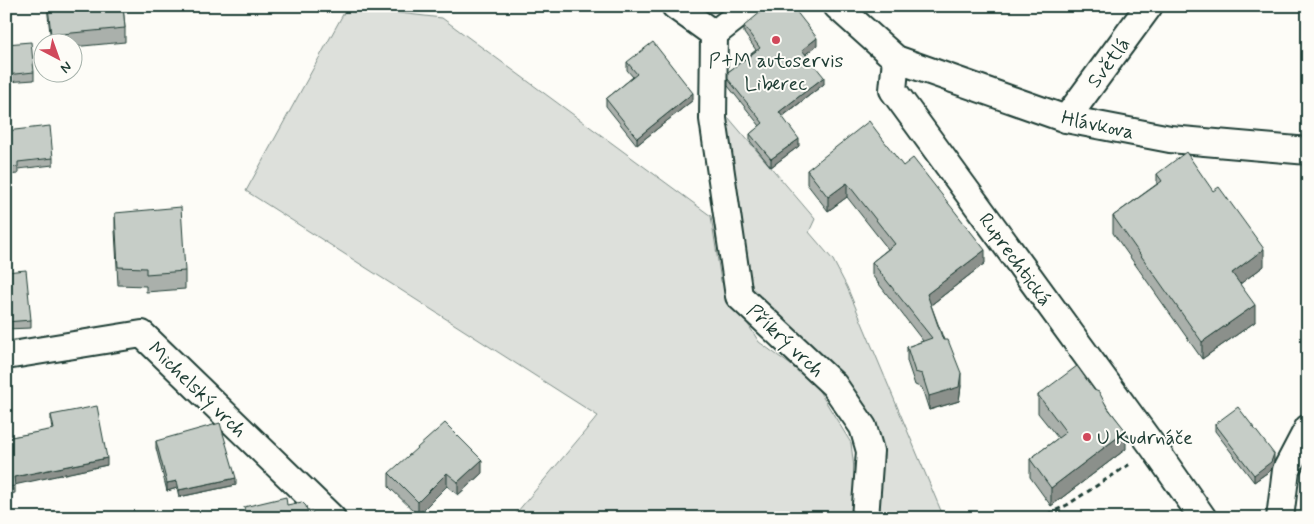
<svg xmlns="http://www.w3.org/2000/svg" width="1314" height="524" font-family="Mynerve,sans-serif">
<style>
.green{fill:#dde0db;stroke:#7e8e88}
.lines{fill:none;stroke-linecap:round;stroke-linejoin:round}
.street-casing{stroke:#1f3d34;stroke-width:30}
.path{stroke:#1f3d34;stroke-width:3;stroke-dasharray:5 4;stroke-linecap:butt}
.street{stroke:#fdfcf7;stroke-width:26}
.wall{fill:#aab0ab;stroke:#1f3d34}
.shaded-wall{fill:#8b908b;stroke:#1f3d34}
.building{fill:#c6cdc7;stroke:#1f3d34}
.poi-dot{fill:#d1495b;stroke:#fdfcf7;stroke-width:2}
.labels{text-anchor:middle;stroke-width:4;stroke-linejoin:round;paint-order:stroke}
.poi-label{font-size:20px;fill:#1f3d34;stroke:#fdfcf7}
.street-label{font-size:20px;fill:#1f3d34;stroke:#fdfcf7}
</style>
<rect width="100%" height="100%" fill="#fdfcf7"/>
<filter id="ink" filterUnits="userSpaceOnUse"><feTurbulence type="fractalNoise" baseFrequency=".02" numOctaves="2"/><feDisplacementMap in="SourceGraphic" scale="10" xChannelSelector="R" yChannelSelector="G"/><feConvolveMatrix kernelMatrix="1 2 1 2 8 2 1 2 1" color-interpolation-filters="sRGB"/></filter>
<g filter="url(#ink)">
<g class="green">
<path d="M347,7L442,18L711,216L721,281L759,342L813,381L851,443L855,477L856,502L847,518H512L598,416L246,191Z"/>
<path d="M722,110L815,219L809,232L833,260L847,287L944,518H873L876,455L760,308L742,272Z"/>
</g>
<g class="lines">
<g class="street-casing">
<g id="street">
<path d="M675,6L714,34L750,6"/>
<path d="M837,6L896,59L1066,119L1170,139L1308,151"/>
<path d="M714,34L713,119L739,296L834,385L863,427L870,451L865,518"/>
<path d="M896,59L893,90L1154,448L1203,518"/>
<path d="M1066,119L1149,6"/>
<path d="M6,356L142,334L332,518"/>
<path d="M1280,518L1286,470L1308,428"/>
</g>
</g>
<path class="path" d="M1040,518L1067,505L1130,464"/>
<use href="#street" class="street"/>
</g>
<g class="wall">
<path d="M47,6H123L125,28V42L72,47V42H51Z"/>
<path d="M744,26L817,45L806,54L824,84L782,117L799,146L771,167L750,141V134L760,126L728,86V72L756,50L744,33Z"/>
<path d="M6,44L34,72V80L6,82Z"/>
<path d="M627,62L693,100L637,145L606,106V99L633,77L627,70Z"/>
<path d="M6,131L53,158V165L18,169V174L6,175Z"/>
<path d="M903,166L985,263L931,305L961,386L959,401L929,410L922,388L915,385L907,361V347L923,341L872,275V262L888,249L847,197L828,211L807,184V170Z"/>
<path d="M1157,174L1264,266L1240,284L1255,322L1202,359L1113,233V216L1157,184Z"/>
<path d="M115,213L185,271V289L146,292V286L118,285L115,230Z"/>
<path d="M6,272L31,320V328L6,329Z"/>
<path d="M1038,395L1126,449L1051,506L1030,477V459L1058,438L1038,413Z"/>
<path d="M51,415L107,465L15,484V493L6,495V438L52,430L51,422Z"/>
<path d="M1215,424L1274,461L1271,470L1254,482L1215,431Z"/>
<path d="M156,441L236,485L179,497L177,488L167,491L156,448Z"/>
<path d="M389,473H482L458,495L447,486L418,515L389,487Z"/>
</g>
<g class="shaded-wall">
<path d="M817,38V45L802,57V50Z"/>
<path d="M824,77V84L779,119V112Z"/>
<path d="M693,93V100L637,145V138Z"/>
<path d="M799,139V146L771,167V159Z"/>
<path d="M847,183V197L828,211V197Z"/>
<path d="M1264,249V266L1232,290V273Z"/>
<path d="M985,250V263L927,308V294Z"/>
<path d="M1255,305V322L1202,359V342Z"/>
<path d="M961,373V386L959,401L929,410V396Z"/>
<path d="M1126,431V449L1051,506V488Z"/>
<path d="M1274,454V461L1271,470L1254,482V475Z"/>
<path d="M107,458V465L14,485V477Z"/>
<path d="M482,460V473L458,495V482Z"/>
<path d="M447,473V486L418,515V502Z"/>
<path d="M236,478V485L179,497V490Z"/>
<path d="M177,481V488L167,491V483Z"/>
</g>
<g class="building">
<path d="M48,6H123L125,28L51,35Z"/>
<path d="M768,6H792L817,38L802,50L824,77L779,112L799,139L771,159L750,134L763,123L728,79V72L760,48L744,26Z"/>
<path d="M31,42L34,72L6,75V44Z"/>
<path d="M653,42L693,93L637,138L606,99L637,74L627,62Z"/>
<path d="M869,121L903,166L913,158L985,250L927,294L943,340H948L961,373L959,387L929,396L922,374L915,372L907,347L932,338L872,262L895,244L847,183L828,197L807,170Z"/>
<path d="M50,126L53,158L18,162V167L6,168V131Z"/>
<path d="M1186,152L1213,191L1219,187L1264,249L1232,273L1255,305L1202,342L1113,216L1162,181L1157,174Z"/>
<path d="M181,207L185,271L146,274V268L118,267L115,213Z"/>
<path d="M26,270L31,320L6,322V272Z"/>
<path d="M1077,366L1094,390L1099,392L1107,407L1126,431L1051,488L1030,459L1066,432L1038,395Z"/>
<path d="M97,406L107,458L14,477L15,486L6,487V438L54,429L51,415Z"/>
<path d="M1238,407L1274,454L1271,462L1254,475L1215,424Z"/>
<path d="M220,423L236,478L179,490L177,481L167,483L156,441Z"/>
<path d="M445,423L482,460L458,482L447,473L418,502L389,473Z"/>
<path d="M286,497L287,505L302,502L306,506L307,510H309L314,514L315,518H246L244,507Z"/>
</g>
</g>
<g class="poi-dot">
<circle cx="776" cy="40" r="5"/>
<circle cx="1087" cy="437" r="5"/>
</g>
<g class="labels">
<g class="poi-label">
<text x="776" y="67">P+M autoservis<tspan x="776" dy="23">Liberec</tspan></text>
<text x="1097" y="444" text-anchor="start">U Kudrnáče</text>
</g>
<g class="street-label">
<text transform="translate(1108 62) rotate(-53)" y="7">Světlá</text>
<text transform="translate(1098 124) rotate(12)" y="7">Hlávkova</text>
<text transform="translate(1016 259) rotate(54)" y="7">Ruprechtická</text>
<text transform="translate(786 340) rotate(43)" y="7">Příkrý vrch</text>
<text transform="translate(198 389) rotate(44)" y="7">Michelský vrch</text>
</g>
</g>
<rect width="1314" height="524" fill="none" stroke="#fdfcf7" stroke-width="25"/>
<rect x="12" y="12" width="1289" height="499" fill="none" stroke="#1f3d34" stroke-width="2" filter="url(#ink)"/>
<g transform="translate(58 58) rotate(139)"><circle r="24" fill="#fdfcf7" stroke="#a4b0a9"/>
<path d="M0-4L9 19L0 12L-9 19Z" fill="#d1495b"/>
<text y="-8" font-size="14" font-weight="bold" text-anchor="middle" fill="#1f3d34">N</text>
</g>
</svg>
